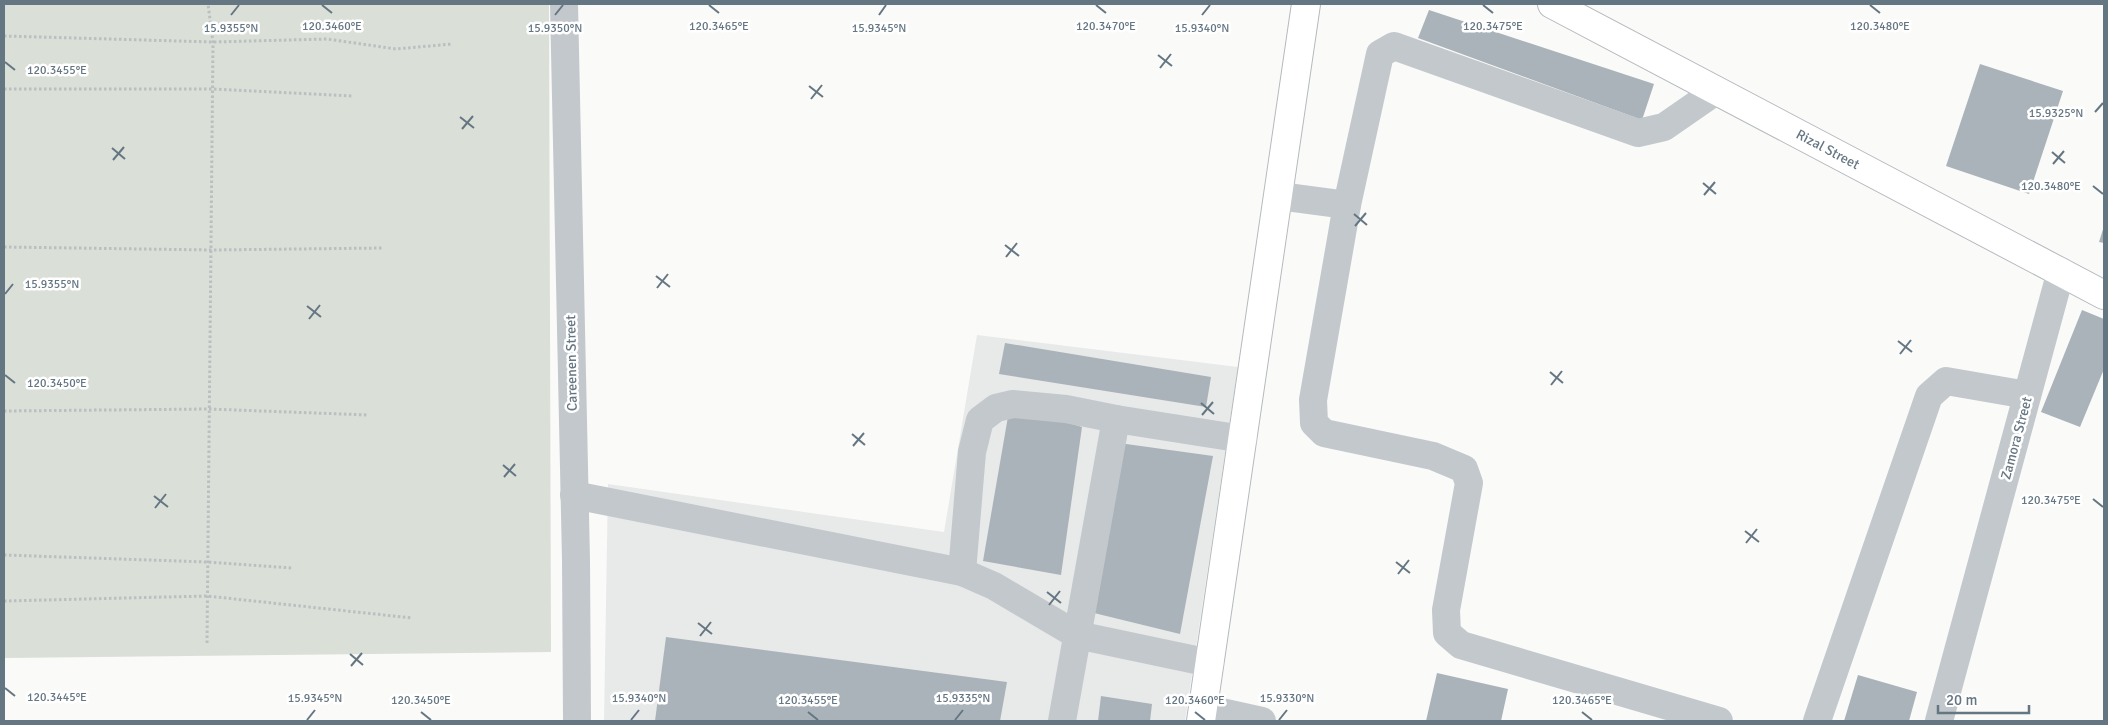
<svg xmlns="http://www.w3.org/2000/svg" width="2108" height="725" font-family="Signika,sans-serif">
<style>
.built{fill:#e8e9e9}
.green{fill:#dadfd7}
.building{fill:#aab3b9}
.lines{fill:none;stroke-linecap:round;stroke-linejoin:round}
.major-casing{stroke:#b5babe;stroke-width:30}
.path{stroke:#bbbfc2;stroke-width:3;stroke-dasharray:2.5 2.5;stroke-linecap:butt}
.minor{stroke:#c3c8cc;stroke-width:28}
.major{stroke:#fff;stroke-width:28}
.ticks{fill:none;stroke:#657683;stroke-width:2}
.labels{text-anchor:middle;stroke-width:5;stroke-linejoin:round;paint-order:stroke}
.street-label{font-size:14px;fill:#657683;stroke:#fff}
.ticks-label{font-size:12px;text-anchor:middle;fill:#657683;stroke:#fff;stroke-width:5;stroke-linejoin:round;paint-order:stroke}
</style>
<rect width="100%" height="100%" fill="#fafaf8"/>
<path class="built" d="M977,335L1238,367L1185,721H604L608,484L944,532Z"/>
<path class="green" d="M4,4H549L551,652L4,658Z"/>
<g class="building">
<path d="M1429,10L1654,84L1642,120L1418,38Z"/>
<path d="M1980,64L2063,91L2029,194L1946,166Z"/>
<path d="M2104,226V243L2099,242Z"/>
<path d="M2082,310L2104,319V369L2080,427L2041,412Z"/>
<path d="M1005,343L1211,377L1206,407L999,374Z"/>
<path d="M1010,405L1082,427L1061,575L983,561Z"/>
<path d="M1119,443L1213,456L1180,634L1094,613Z"/>
<path d="M666,637L1007,682L1000,721H655Z"/>
<path d="M1437,673L1508,689L1501,721H1426Z"/>
<path d="M1858,675L1917,692L1909,721H1844Z"/>
<path d="M1101,696L1152,704L1150,721H1098Z"/>
</g>
<g class="lines">
<g class="major-casing">
<g id="major">
<path d="M1552,4L2104,295"/>
<path d="M1201,721L1306,4"/>
</g>
</g>
<g class="path">
<path d="M4,36L213,42L327,39L396,49L452,44"/>
<path d="M4,89H212L352,96"/>
<path d="M4,247L211,250L383,248"/>
<path d="M4,411L209,409L368,415"/>
<path d="M4,555L207,562L292,568"/>
<path d="M4,601L207,596L412,618"/>
<path d="M207,643L213,42L208,4"/>
</g>
<g class="minor">
<path d="M564,4L576,560L577,721"/>
<path d="M1716,91L1664,127L1638,133L1394,46L1380,54L1347,205L1313,400L1314,423L1324,433L1433,456L1464,469L1469,483L1446,610L1447,633L1461,645L1719,721"/>
<path d="M1279,196L1347,205"/>
<path d="M574,495L962,572L994,586L1077,635L1210,663"/>
<path d="M962,572L972,452L980,420L996,408L1013,404L1066,409L1116,419L1243,439"/>
<path d="M1203,708L1262,721"/>
<path d="M1062,721L1116,419"/>
<path d="M1817,721L1929,396L1946,381L2027,395"/>
<path d="M1939,721L2061,271"/>
</g>
<use href="#major" class="major"/>
</g>
<path class="ticks" d="M322,5L332,13M709,5L719,13M1096,5L1106,13M1483,5L1493,13M1870,5L1880,13M231,15L239,5M555,15L563,5M879,15L886,5M1202,15L1210,5M1158,55L1172,66M5,62L15,70M1160,68L1171,54M809,86L823,97M811,99L822,85M2095,112L2103,103M460,117L474,128M462,129L473,116M112,148L125,159M2052,152L2065,163M113,160L124,147M2053,164L2064,151M1703,183L1716,194M2093,186L2103,194M1704,195L1715,182M1354,214L1367,225M1355,226L1366,213M1005,245L1019,256M1006,257L1017,243M656,276L670,287M657,288L668,274M5,294L13,284M307,306L321,317M309,319L320,305M1898,341L1912,352M1900,354L1911,340M1550,372L1563,383M5,375L15,383M1551,385L1562,371M1201,403L1214,414M1202,415L1213,402M852,434L865,445M853,446L864,433M503,465L516,476M504,477L515,464M154,496L168,507M2093,499L2103,507M155,508L166,494M1745,531L1759,542M1746,543L1757,529M1396,562L1410,573M1398,574L1409,560M1047,592L1061,603M1049,605L1060,591M698,623L712,634M700,636L711,622M350,654L363,665M351,666L362,653M5,688L15,696M421,712L431,720M808,712L818,720M1195,712L1205,720M1582,712L1592,720M307,720L315,710M631,720L639,710M955,720L963,710M1279,720L1287,710"/>
<g class="labels">
<g class="street-label">
<text transform="translate(1828 149) rotate(28)" y="5">Rizal Street</text>
<text transform="translate(571 363) rotate(-91)" y="5">Careenen Street</text>
<text transform="translate(2016 438) rotate(-75)" y="5">Zamora Street</text>
</g>
</g>
<g class="ticks-label">
<text x="332" y="30">120.3460°E</text>
<text x="719" y="30">120.3465°E</text>
<text x="1106" y="30">120.3470°E</text>
<text x="1493" y="30">120.3475°E</text>
<text x="1880" y="30">120.3480°E</text>
<text x="231" y="32">15.9355°N</text>
<text x="555" y="32">15.9350°N</text>
<text x="879" y="32">15.9345°N</text>
<text x="1202" y="32">15.9340°N</text>
<text x="57" y="74">120.3455°E</text>
<text x="2056" y="117">15.9325°N</text>
<text x="2051" y="190">120.3480°E</text>
<text x="52" y="288">15.9355°N</text>
<text x="57" y="387">120.3450°E</text>
<text x="2051" y="504">120.3475°E</text>
<text x="57" y="701">120.3445°E</text>
<text x="315" y="702">15.9345°N</text>
<text x="639" y="702">15.9340°N</text>
<text x="963" y="702">15.9335°N</text>
<text x="1287" y="702">15.9330°N</text>
<text x="421" y="704">120.3450°E</text>
<text x="808" y="704">120.3455°E</text>
<text x="1195" y="704">120.3460°E</text>
<text x="1582" y="704">120.3465°E</text>
</g>
<rect width="2108" height="725" fill="none" stroke="#657683" stroke-width="10"/>
<path d="M1938 705v8h91v-8" fill="none" stroke="#657683" stroke-width="2.5"/>
<text x="1946" y="705" font-size="15" fill="#657683" stroke="#ffffff" stroke-width="4" paint-order="stroke">20 m</text>
</svg>
